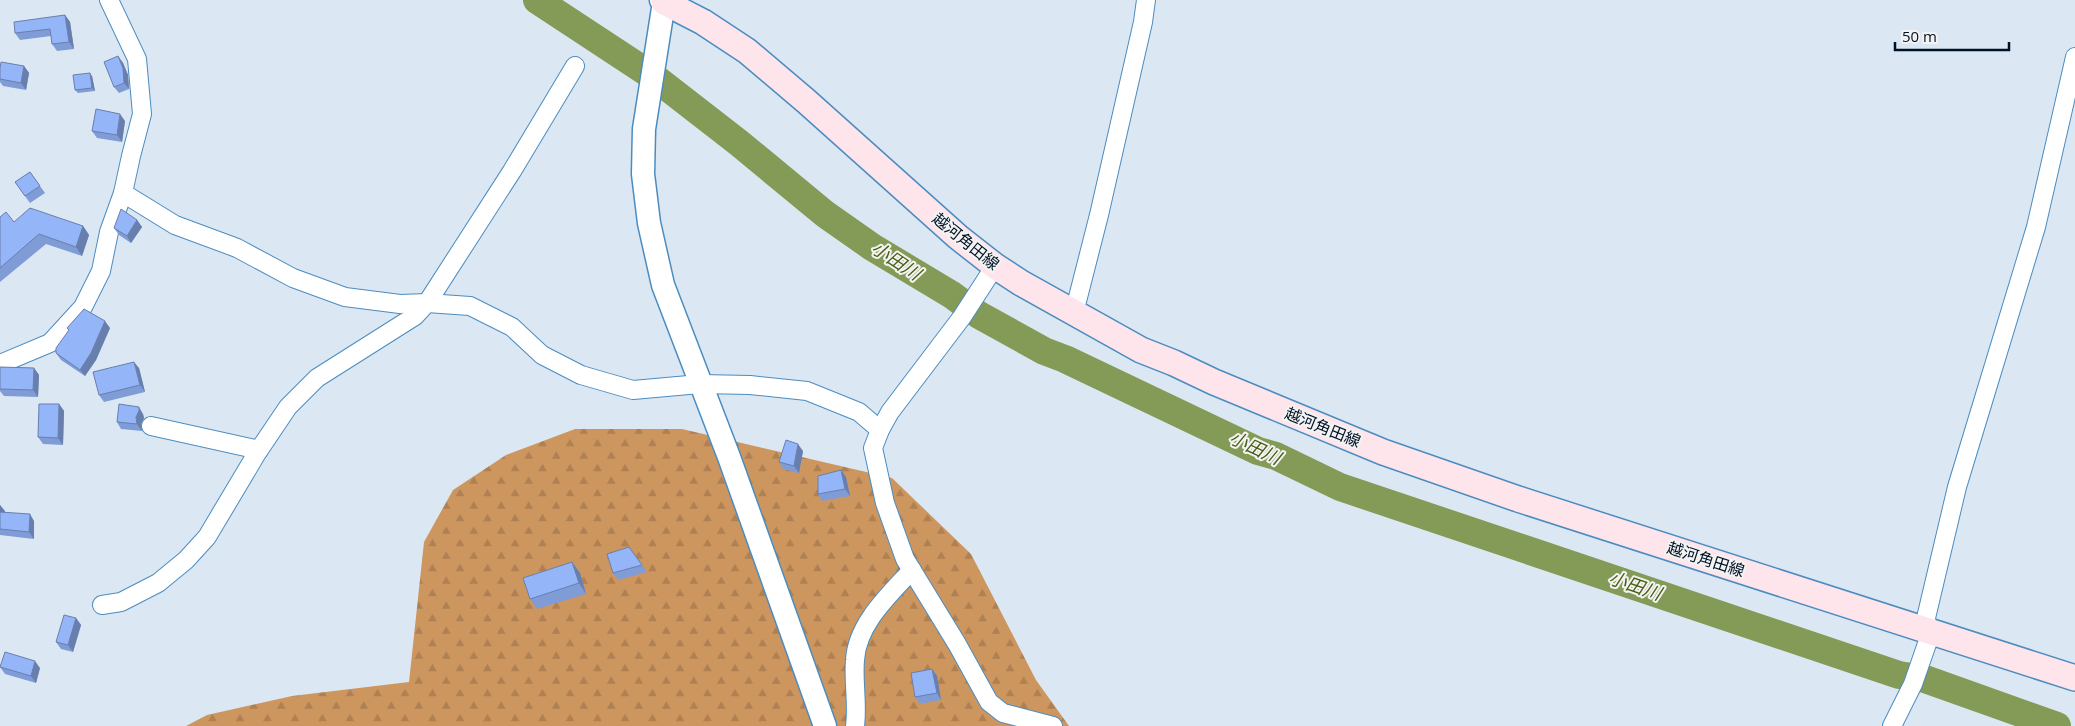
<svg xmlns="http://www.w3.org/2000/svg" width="2075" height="726" font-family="'Open Sans','Noto Sans JP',sans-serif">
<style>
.forest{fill:url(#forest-firs)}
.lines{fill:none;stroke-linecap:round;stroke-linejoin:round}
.river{stroke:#839b56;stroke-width:28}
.minor-casing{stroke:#4b8cc0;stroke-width:20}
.tertiary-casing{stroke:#4b8cc0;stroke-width:25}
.secondary-casing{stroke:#4b8cc0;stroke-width:28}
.minor{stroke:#fff;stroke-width:18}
.tertiary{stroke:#fff;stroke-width:22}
.secondary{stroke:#fde5eb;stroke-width:25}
.wall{fill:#809cd6}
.shaded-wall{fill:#687fae}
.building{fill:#95b5f9;stroke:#687fae}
.labels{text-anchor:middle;stroke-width:4;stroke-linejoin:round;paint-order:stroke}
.street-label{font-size:16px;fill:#001226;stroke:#f3f3f3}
.water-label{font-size:18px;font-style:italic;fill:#495e12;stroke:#f3f3f3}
</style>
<defs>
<pattern id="forest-firs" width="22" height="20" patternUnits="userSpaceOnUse" patternTransform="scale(1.25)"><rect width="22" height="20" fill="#ce965f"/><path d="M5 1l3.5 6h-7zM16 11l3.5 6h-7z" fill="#af8052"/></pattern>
</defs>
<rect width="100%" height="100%" fill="#dbe8f3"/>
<path class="forest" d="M575,429H682L892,478L971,554L1036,680L1069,726H186L207,715L292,696L409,682L424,542L453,490L506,455Z"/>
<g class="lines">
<path class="river" d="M537,0L654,77L739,143L825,214L872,247L952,295L979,315L1044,351L1065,359L1258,451L1276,456L1340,487L1899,675L1925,679L2057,726"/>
<g class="minor-casing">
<g id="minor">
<path d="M123,193L175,225L237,248L293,278L345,297L400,304L427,303L470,306L512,327L542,355L581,375L633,390L700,384L750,385L807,391L859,412L880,430"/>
<path d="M995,266L962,317L890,412L880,430L873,448L885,503L905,559L957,644L989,702L1003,713L1053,726"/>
<path d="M1074,313L1099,215L1143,22L1146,0"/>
<path d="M0,364L50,343L83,307L101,271L109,232L123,193L131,156L142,114L137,59L109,0"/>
<path d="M151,426L259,450"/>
<path d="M102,605L121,602L158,583L186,560L207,537L257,453L288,407L317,378L415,316L427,303L512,171L575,66"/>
<path d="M855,726C858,704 853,682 855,660C857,624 889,595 912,570"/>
<path d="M1892,726L1913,684L1929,638L1926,618L1957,487L2036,227L2075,57"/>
</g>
</g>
<g class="tertiary-casing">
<path id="tertiary" d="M661,0L664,2L644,129L643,174L649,223L663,285L729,457L825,726"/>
</g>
<g class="secondary-casing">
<path id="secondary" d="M664,0V2L703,22L747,51L806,101L958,237L995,266L1021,283L1141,350L1174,363L1214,382L1383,452L1518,499L2075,678"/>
</g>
<use href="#minor" class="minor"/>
<use href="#tertiary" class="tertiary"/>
<use href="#secondary" class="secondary"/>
</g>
<g class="wall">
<path d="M65,15L70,22L74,49L57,51L52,44L51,36L20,40L15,33Z"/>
<path d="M118,56L123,63L128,75L129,89L119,93L114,87Z"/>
<path d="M24,66L29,73L26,90L3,86L0,82V68Z"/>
<path d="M92,76L95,91L78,93L75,90Z"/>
<path d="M125,121L122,142L97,138L92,131Z"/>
<path d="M30,172L45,193L30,203L15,182Z"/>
<path d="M0,217L14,222L83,226L89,235L82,256L46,244L0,282Z"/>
<path d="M137,220L142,227L131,243L119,235L114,228Z"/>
<path d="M67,328H110L96,360L85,376L61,360L56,353L69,331Z"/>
<path d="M0,367L34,368L39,375L38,397L4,396L0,391Z"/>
<path d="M139,368L145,392L104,402L99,395Z"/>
<path d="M59,404L64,411L63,445L43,444L38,437Z"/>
<path d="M143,414L144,418L141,424L142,431L121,429L117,422Z"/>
<path d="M803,451L799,473L783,469L779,462Z"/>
<path d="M841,470L846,477L850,496L822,501L818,494Z"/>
<path d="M0,505L5,512L34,521V539L0,535Z"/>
<path d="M629,547L647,572L618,580L613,573Z"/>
<path d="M572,562L580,573L586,594L537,609L530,599Z"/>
<path d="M76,618L81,625L73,652L61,649L56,642Z"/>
<path d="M0,667L40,668L36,683L5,674Z"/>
<path d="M932,669L937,676L941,700L920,704L915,697Z"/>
</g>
<g class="shaded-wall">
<path d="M65,15L70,22L74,49L69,42Z"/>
<path d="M118,56L123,63L128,75L129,89L124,83Z"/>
<path d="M24,66L29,73L26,90L21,83Z"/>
<path d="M90,73L92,76L95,91L92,88Z"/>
<path d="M120,114L125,121L122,142L117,135Z"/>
<path d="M137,220L142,227L131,243L127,236Z"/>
<path d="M83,226L89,235L82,256L76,247Z"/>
<path d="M105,321L110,328L96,360L85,376L80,370Z"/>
<path d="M134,362L139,368L145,392L140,385Z"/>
<path d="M34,368L39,375L38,397L33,390Z"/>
<path d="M59,404L64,411L63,445L58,438Z"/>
<path d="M139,407L143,414L144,418L141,424L142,431L137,424L136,417Z"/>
<path d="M798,444L803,451L799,473L794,466Z"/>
<path d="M841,470L846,477L850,496L845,489Z"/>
<path d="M0,505L5,511L4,518L0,513Z"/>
<path d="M30,514L34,521V539L29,532Z"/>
<path d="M572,562L580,573L586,594L579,583Z"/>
<path d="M76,618L81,625L73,652L68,645Z"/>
<path d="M35,661L40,668L36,683L31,676Z"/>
<path d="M932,669L937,676L941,700L937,693Z"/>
</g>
<g class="building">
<path d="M65,15L69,42L52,44L50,29L15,33L14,22Z"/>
<path d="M118,56L123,68L124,83L114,87L104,62Z"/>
<path d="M1,62L24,66L21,83L0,79V68Z"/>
<path d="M90,73L92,88L75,90L73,75Z"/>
<path d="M96,109L120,114L117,135L92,131Z"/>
<path d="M30,172L40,186L25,196L15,182Z"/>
<path d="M30,208L83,226L76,247L39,234L0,268V217L6,212L14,222Z"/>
<path d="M121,209L137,220L127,236L114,228Z"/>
<path d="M84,309L105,321L91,353L80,370L56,353V348L69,330L67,328Z"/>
<path d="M134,362L140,385L99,395L93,372Z"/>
<path d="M0,367L34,368L33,390L0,389Z"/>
<path d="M39,404H59L58,438L38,437Z"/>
<path d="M119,404L139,407V411L136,417L137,424L117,422Z"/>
<path d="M786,440L798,444L794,466L779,462Z"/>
<path d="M841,470L845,489L818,494V476Z"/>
<path d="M0,512L30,514L29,532L0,529Z"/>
<path d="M629,547L642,565L613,573L607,554Z"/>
<path d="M572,562L579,583L530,599L523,578Z"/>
<path d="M64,615L76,618L68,645L56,642Z"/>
<path d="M5,652L35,661L31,676L0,667Z"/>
<path d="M932,669L937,693L915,697L911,673Z"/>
</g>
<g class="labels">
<g class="street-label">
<text transform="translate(966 241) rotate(39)" y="6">越河角田線</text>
<text transform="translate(1323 427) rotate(22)" y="6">越河角田線</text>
<text transform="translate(1706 559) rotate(18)" y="6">越河角田線</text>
</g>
<g class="water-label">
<text transform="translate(896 261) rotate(33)" y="6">小田川</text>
<text transform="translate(1255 448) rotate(25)" y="6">小田川</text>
<text transform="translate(1635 586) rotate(19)" y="6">小田川</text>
</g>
</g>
<path d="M1895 42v8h114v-8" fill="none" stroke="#001226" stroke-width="2.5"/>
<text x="1902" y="42" font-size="15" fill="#001226" stroke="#f3f3f3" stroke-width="4" paint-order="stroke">50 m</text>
</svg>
